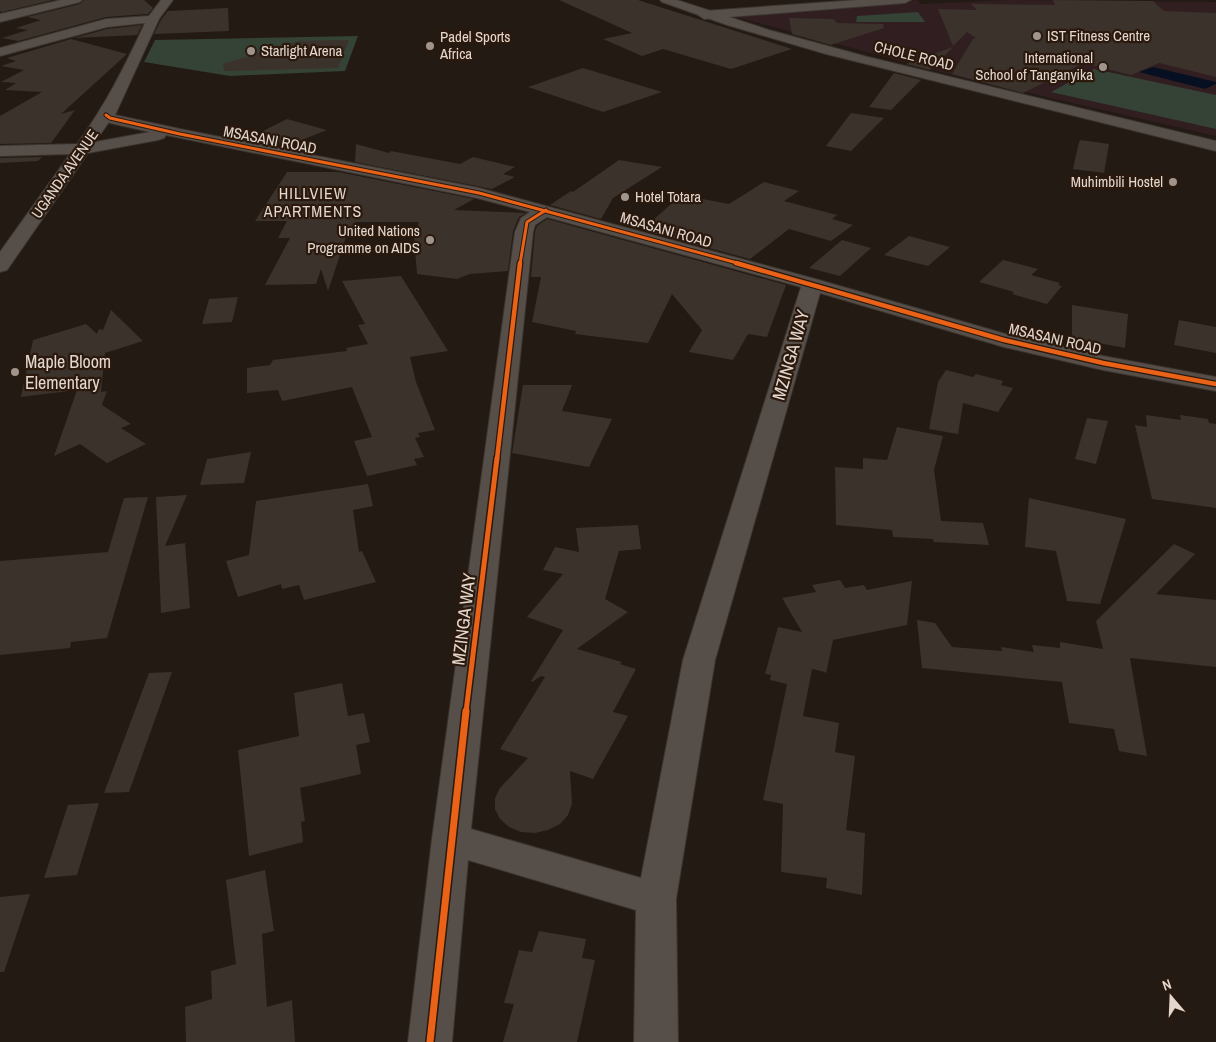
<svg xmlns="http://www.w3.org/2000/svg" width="1216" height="1042" font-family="'Archivo Narrow',sans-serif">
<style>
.education{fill:#301e21}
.green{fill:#354236}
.water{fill:#061022}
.building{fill:#3b322b}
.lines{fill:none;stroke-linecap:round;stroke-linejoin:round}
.street-casing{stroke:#3b342f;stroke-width:2}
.secondary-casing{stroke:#3b342f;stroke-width:2}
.street{fill:#564f49;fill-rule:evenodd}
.secondary{fill:#564f49;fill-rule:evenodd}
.cycleway-far3-casing{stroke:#2a190c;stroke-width:5}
.cycleway-far2-casing{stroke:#2a190c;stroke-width:7}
.cycleway-far1-casing{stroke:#2a190c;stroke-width:8}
.cycleway-casing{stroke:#2a190c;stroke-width:10}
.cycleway-far3{stroke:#ea6118;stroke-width:3}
.cycleway-far2{stroke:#ea6118;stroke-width:4.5}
.cycleway-far1{stroke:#ea6118;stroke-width:5}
.cycleway{stroke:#ea6118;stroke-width:7}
.poi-dot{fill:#a0958d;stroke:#2a190c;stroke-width:2}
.labels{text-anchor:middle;stroke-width:4.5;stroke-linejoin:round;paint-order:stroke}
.far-poi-label{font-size:15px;fill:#e3d7ce;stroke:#2a190c;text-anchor:start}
.far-street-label{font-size:15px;fill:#e3d7ce;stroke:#2a190c}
.far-neighbourhood-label{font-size:16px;letter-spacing:1px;fill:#e3d7ce;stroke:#2a190c}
.street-label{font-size:18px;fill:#e3d7ce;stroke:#2a190c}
.poi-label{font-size:18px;fill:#e3d7ce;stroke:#2a190c;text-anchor:start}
</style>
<rect width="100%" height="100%" fill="#231a13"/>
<path class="education" d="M918,0L920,4L1009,0L1216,2V136L964,78L725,14Z"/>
<g class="green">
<path d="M918,12L925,22H856L857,16Z"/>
<path d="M358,36L345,71L230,76L144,62L155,40Z"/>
<path d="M1094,69L1216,95V129L1051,92Z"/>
</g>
<path class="water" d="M1153,67L1216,82V84L1205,89L1139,72Z"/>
<g class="building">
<path d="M0,0H53L2,12L0,11Z"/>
<path d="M84,0H144L153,8L148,14L106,17L4,45L18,41L2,38L28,30L16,28L41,20L27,17L80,4Z"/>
<path d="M559,0H638L792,49L731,69L663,49L642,56L603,39L632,33Z"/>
<path d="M1053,0L1153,1L1164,11L1216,13V77L1159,63L1131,75L1084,63L1023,93L952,74L973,39L976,38L967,32L953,46L938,9L977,10L971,4L1055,5Z"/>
<path d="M228,8L229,31L154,34L161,20L168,11Z"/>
<path d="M789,18L833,19L837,23L883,24L884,28L831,45L792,34Z"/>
<path d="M142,25L137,35L74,38L107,29Z"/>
<path d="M71,39L127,54L61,114L75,110L51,143L0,144V116L42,92L5,90L16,83L1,82L24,70L1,66L16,61L7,58Z"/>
<path d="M349,40L338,68L224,71L223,64L299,41Z"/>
<path d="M953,47L930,70L906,64Z"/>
<path d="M583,68L662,92L603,112L528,87Z"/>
<path d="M894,73L921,80L891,110L869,107Z"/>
<path d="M851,113L884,118L851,151L826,146Z"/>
<path d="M287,119L327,130L289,145L249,138Z"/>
<path d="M1081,140L1109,144L1104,173L1073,169L1079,142Z"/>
<path d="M356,144L389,153L391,151L460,164L473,157L515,167L503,174L515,177L492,189L355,162Z"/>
<path d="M42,157L38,161L0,163V158Z"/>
<path d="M619,160L662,167L613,198L601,219L550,205L571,191L573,192Z"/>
<path d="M287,172H338L474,199L454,210L526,213L519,217L513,231L508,271L470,274L457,279L417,274L414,236L419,222H356L349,237H346L328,291L321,269L316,284L265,285L290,238H278L287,221H255Z"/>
<path d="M764,182L799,191L784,201L837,215L832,219L853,225L831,241L789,229L750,259L642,230L681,195L729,204Z"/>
<path d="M547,219L786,285L767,337L748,334L733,360L689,352L702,330L672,294L648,343L575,334L576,331L532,322L541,277H531L535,232L537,226Z"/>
<path d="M909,236L950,247L928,266L884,255Z"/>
<path d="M842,240L871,248L840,276L809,268Z"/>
<path d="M1003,260L1038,269L1031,275L1060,283L1058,285L1062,286L1047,304L1012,294L1014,292L979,282Z"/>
<path d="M401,276L448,351L410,357L416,382L435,430L418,433L420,437L415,438L424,457L414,459L417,465L367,476L354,441L372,437L352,387L282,401L278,390L247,393V368L270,365L273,360L347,351L346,348L368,344L358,325L365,324L342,281Z"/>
<path d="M238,297L232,322L202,324L209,299Z"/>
<path d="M1072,305L1128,314L1125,348L1072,338Z"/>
<path d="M111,310L143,341L105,353L101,392L107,391L102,405L131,424L121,428L146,444L107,463L80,444L54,456L77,390L21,397L33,340L86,324L97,334L99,329L103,330Z"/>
<path d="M1179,320L1216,327V353L1174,345Z"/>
<path d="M946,370L973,377L976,374L1003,381L1001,385L1013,388L998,412L963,403L958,434L929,429L938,382Z"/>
<path d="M523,385H572L562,411L612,419L589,467L512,453Z"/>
<path d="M1146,415L1181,420L1180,415L1208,419L1209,423L1216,424V508L1152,499L1135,425L1147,427Z"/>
<path d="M1087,418L1108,421L1096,464L1075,459Z"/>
<path d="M897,427L943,436L934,470L941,521L983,523L989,545L934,542L933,539L893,537L892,530L836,525L835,467L863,469V458L887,460Z"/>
<path d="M251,452L244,483L200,485L207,459Z"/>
<path d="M368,484L373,506L353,510L359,552L362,551L376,582L304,600L299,585L282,589L281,584L238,597L226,561L249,555L256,501Z"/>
<path d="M187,495L165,546L185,543L190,608L161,613L156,497Z"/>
<path d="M148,497L107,638L71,642L70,648L0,655V561L108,552L124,498Z"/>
<path d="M1029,498L1126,519L1100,604L1067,601L1056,551L1025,547Z"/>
<path d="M638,525L641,549L619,551L605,599L628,612L577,649L622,662L620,664L636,669L613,712L628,716L593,779L570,771L572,804L568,815L560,824L548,830L535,833L521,832L509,827L500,819L495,809V798L500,788L528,758L500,749L545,677L541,676L532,682L531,681L563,630L527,617L563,574L543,570L555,547L579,552L576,528Z"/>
<path d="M1174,544L1195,554L1156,594L1216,600V667L1130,658L1147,756L1119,751L1114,729L1069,723L1062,682L922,668L917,620L935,623L952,647L1002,651L1001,647L1034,652L1032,645L1060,648V642L1103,649L1096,621Z"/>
<path d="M840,580L845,588L864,585L867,590L912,581L907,625L833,640L826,674L825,672L812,669L803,716L839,723L835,752L855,756L846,830L865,833L862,895L826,888L827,878L781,872L783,804L763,800L787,684L770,680L771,675L765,674L778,627L802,632L782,598L816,592L812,585Z"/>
<path d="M172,672L129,792L104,793L149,673Z"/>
<path d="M342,683L348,716L364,713L370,742L356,745L361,774L300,788L305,821L301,822L303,842L249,856L238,750L299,736L294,693Z"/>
<path d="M99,803L77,875L44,878L68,805Z"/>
<path d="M265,870L274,931L262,934L267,1007L292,1000L295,1042H186L185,1007L212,999L211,971L236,964L226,880Z"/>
<path d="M30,894L4,972H0V897Z"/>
<path d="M539,931L586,939L582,958L595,960L577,1042H503L514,1004L504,1003L519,950L532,952Z"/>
</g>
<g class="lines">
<g class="street-casing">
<g id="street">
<path d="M161,0H173L159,19L115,115L180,129L479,188L819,280L1009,335L1103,356L1216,377V391L1103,370L1004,347L820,293L715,660L676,899L678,1042H634L636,910L468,860L452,1042H408L432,839L515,232L521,218L530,212L477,198L166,135L164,138L158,140L88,153L7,270L0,272V252L70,154L0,156V146L77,144C105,106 125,66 145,23L107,27L0,56V48L106,19L149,16ZM109,122L110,123L150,132L95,142ZM547,217L801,287L683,660L641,878L471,829L533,232L535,225Z"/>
<path d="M858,0H911L905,3L704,19L698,15L704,11Z"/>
</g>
</g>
<g class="secondary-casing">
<g id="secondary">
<path d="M61,0H82L80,2L0,22V14Z"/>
<path d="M660,0H677L769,30L868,57L1216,141V151L826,54L727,25L662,2Z"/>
</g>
</g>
<use href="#street" class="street"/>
<use href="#secondary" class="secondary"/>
<g class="cycleway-far3-casing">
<g id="cycleway-far3">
<path d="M106,115L110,118L180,134L479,193L741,264"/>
<path d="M520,264L527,222L546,210"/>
</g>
</g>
<g class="cycleway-far2-casing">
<g id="cycleway-far2">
<path d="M736,263L1004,340L1103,363L1216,384"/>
<path d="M497,459L520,263"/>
</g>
</g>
<g class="cycleway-far1-casing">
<path id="cycleway-far1" d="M466,712L497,458"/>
</g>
<g class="cycleway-casing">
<path id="cycleway" d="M430,1042L466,711"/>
</g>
<use href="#cycleway-far3" class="cycleway-far3"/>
<use href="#cycleway-far2" class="cycleway-far2"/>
<use href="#cycleway-far1" class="cycleway-far1"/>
<use href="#cycleway" class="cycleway"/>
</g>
<g class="poi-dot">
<circle cx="1037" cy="36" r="5"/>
<circle cx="430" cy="46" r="5"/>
<circle cx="251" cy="51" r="5"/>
<circle cx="1103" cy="67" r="5"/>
<circle cx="1173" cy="182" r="5"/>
<circle cx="625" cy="197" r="5"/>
<circle cx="430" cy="240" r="5"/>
<circle cx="15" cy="372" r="5"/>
</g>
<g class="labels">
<g class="far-poi-label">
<text x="1047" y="41">IST Fitness Centre</text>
<text x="440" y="42">Padel Sports<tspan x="440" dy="17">Africa</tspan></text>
<text x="261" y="56">Starlight Arena</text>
<text x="1093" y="63" text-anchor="end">International<tspan x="1093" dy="17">School of Tanganyika</tspan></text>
<text x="1163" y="187" text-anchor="end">Muhimbili Hostel</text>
<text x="635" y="202">Hotel Totara</text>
<text x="420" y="236" text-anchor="end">United Nations<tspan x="420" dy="17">Programme on AIDS</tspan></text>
</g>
<g class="far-street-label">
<text transform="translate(914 56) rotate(14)" y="5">CHOLE ROAD</text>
<text transform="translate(270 140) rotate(11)" y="5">MSASANI ROAD</text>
<text transform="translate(65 174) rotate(-55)" y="5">UGANDA AVENUE</text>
<text transform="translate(666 230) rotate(16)" y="5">MSASANI ROAD</text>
<text transform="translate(1055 339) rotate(13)" y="5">MSASANI ROAD</text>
</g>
<g class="far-neighbourhood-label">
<text x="313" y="199">HILLVIEW<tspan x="313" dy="18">APARTMENTS</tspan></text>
</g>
<g class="street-label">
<text transform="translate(791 355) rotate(-74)" y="6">MZINGA WAY</text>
<text transform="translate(464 619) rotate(-83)" y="6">MZINGA WAY</text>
</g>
<g class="poi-label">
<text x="25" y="368">Maple Bloom<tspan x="25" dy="21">Elementary</tspan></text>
</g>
</g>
<g transform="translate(1171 997) rotate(341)" stroke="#2a190c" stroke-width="4" paint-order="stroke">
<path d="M0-4L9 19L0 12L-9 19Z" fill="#e3d7ce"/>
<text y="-8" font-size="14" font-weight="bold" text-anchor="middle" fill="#e3d7ce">N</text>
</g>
</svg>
